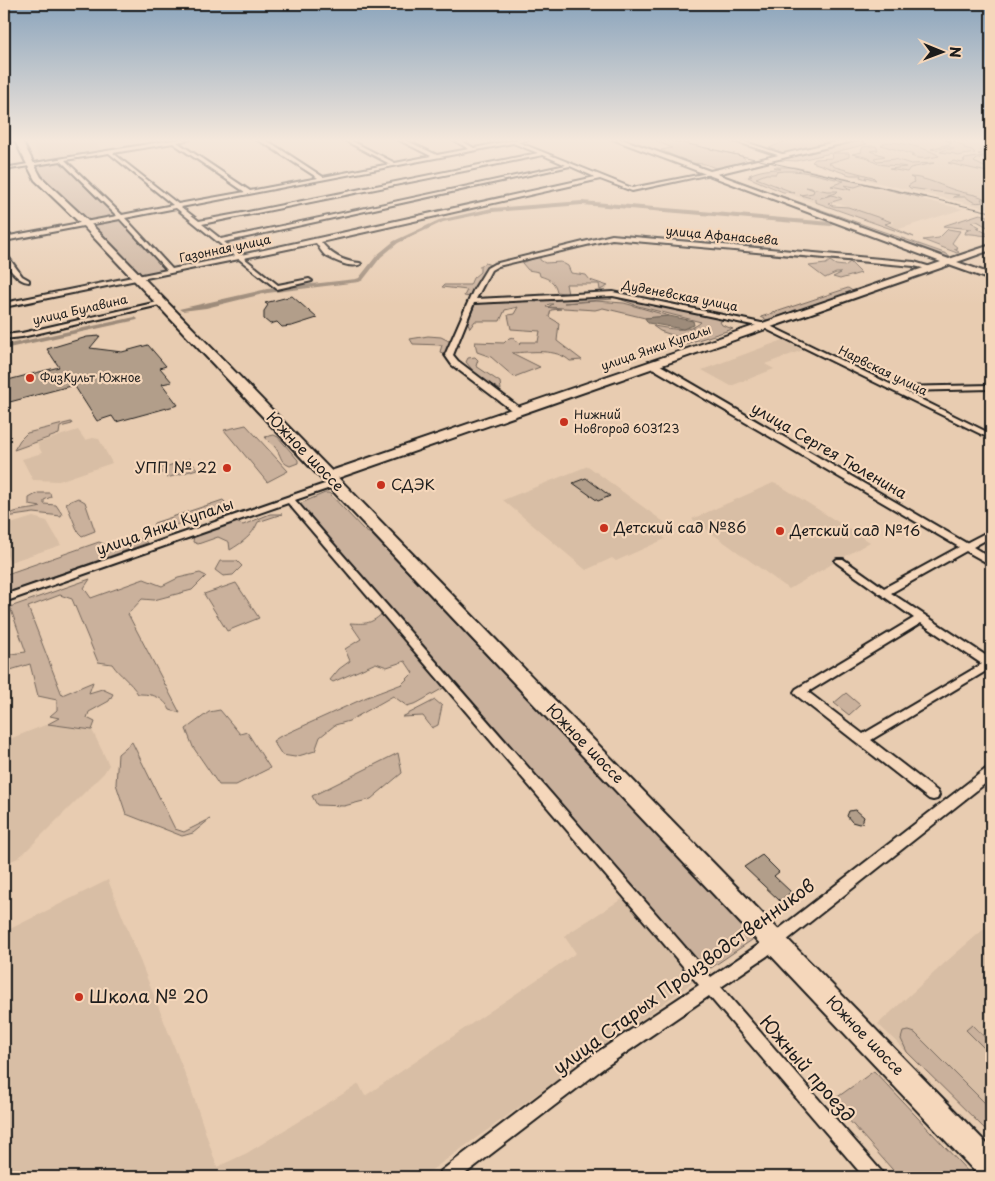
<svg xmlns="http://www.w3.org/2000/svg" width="995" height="1181" font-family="'Playpen Sans',sans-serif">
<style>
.built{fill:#d8bea5}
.green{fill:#cab19c;stroke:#73665c}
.water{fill:#9d8b7a;stroke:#695f54}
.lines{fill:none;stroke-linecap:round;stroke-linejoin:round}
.canal{fill:#9d8b7a;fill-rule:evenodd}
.building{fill:#b29e8a;stroke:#1c1c1c}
.street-casing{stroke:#1c1c1c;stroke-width:4}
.secondary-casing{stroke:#1c1c1c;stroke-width:4}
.primary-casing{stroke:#1c1c1c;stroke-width:4}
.street{fill:#f5d7bb;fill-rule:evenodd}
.secondary{fill:#f5d7bb;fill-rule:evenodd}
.primary{fill:#f5d7bb;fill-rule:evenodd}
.tram{stroke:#1c1c1c;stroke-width:1}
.poi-dot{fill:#c8321e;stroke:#f5d7bb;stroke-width:2}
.labels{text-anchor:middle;stroke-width:4.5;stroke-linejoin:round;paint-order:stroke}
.far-street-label{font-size:12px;fill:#1c1c1c;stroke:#f5d7bb}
.far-poi-label{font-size:12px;fill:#1c1c1c;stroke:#f5d7bb;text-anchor:start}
.street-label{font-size:15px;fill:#1c1c1c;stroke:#f5d7bb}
.poi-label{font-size:15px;fill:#1c1c1c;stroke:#f5d7bb;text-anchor:start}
.near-street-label{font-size:18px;fill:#1c1c1c;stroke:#f5d7bb}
.near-poi-label{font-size:18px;fill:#1c1c1c;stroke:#f5d7bb;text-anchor:start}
</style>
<rect width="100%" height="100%" fill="#e8ccb1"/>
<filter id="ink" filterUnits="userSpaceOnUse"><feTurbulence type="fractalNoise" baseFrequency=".02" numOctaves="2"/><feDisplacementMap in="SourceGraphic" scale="10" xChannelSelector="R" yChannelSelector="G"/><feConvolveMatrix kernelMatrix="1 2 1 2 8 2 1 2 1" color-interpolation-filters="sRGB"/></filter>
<g filter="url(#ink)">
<g class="built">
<path d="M59,139H93L103,152L42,161L32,143Z"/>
<path d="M907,139H957L991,149V209L862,179L814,164Z"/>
<path d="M786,167L858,184L963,209L899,229L888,225L894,222L840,204L835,203L824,206L743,177L769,169L775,171Z"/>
<path d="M783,340L803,350L765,364L774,369L731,386L702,370Z"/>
<path d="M78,430L85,440L93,438L99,439L112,463L59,481L33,480L22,459L42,453L37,443Z"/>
<path d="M588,466L635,501L675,530L663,537L665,539L616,561L612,558L586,570L503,500Z"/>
<path d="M773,483L779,485L870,542L789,589L692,519Z"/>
<path d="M33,517L47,521L61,545L10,562L7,556L4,557V526Z"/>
<path d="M48,724L92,730L109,765L104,773L25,852L18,858L4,864V741Z"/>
<path d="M108,880L191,1089L217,1167L247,1153L359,1084L365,1096L576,953L564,936L625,897L696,980L422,1177H4V932Z"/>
<path d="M991,923V1135L878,1024L947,961Z"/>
</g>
<g class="green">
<path d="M652,139H664L734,154L743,157L749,163L718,169L705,164L690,163L661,150L672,148Z"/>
<path d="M776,139H842L829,141L830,143L784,153L769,148L784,142Z"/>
<path d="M945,140L953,141L965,147L964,148L972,150L975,153L957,156L955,154L940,152L947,149H954L948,146L938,150L931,149L952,143Z"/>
<path d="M860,141L867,144L832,153H849V157L829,163L835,167L873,177L876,180L866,177H865L867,179L860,177L861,175H850L812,162L815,159L832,158L831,153L796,161L780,160Z"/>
<path d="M887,142C900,142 931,149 939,156C930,158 919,160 911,156L914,155L881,145Z"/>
<path d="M870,146H876L878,150L870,151L885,156L874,158L877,161L895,159L911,164L934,163L910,168L907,172L889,169L906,167C895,164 877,168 869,158L852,154L862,152L861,151L863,147Z"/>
<path d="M980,150H991V153L987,154H991V156L977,159L974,162L991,170V173L948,163L954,161L962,163L965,161L963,160L965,159L984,156L978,154L983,153Z"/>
<path d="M61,161L117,215V216C110,218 97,223 89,221C78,217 44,178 36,167L37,165Z"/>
<path d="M774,167H794L926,197L922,198L864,184L855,187L844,185L851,190L831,186L844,181C821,176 799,168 776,172V174H766L756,178L795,193L783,192L748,177L752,176L749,175C760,170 770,169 781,169Z"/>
<path d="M910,177C926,177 943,187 958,191C967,194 977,194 985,199H981L983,202C975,204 971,201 966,197H953L959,195L910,188L908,186L914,182L913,180L914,179Z"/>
<path d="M741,183H745L947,254L949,257L944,258Z"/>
<path d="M806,187L827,191H838L836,193L820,198L832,195L841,198L842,199L828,203L833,206L848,207L889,221L891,222L885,224L914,237L815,202V199L800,195L813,193L814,190Z"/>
<path d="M980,214L991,217V229L977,221L971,222L980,227L977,228L990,235C982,237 975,233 965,234L966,231L972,229L943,226Z"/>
<path d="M120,218L168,270L143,276L93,224Z"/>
<path d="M948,229L960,231L952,243L958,248L954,249L959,252L957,253L923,240L939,238Z"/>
<path d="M540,256V260L545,263L561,262L568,266L571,273L586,275L590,280L608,286L600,290L599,284H566L568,294L557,292C555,281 549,279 540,276L539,272L528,270L522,263Z"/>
<path d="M830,261L836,265L845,266L850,262L861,273L840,279L833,277L841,273H836L825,278L809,266L826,264Z"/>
<path d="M485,263L491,265L479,279L470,297L464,296L467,290L442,287L444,285H470L473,278L480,272V266Z"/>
<path d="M848,288L854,292L805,308L795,310L773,319L767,320L761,317Z"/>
<path d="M568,297H607L612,299L564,303L596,301L624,303L669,316L645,318L603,308L595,310L548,307L553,304H549L546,307L561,309L551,310L549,317L559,323L557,341L582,360L570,361C556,348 531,352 512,353L540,367L514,377L491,357L477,352L475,342L504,343L509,338L513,337L520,345L521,342H538L540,331L511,329L508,315L514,314L518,307L505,310L500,321H475L470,328L468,323L475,304L507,300L537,302V298L555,299Z"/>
<path d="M617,298L724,319L720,322L722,325L733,329L682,345L675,342L678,337L660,331L653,326C668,328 689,334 701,322L638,306Z"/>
<path d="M428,336L441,337L451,342L446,354L440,352L442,345L413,344L410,339Z"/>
<path d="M475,357L478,360L476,366L500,382L501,390L479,378L466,362L468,358Z"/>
<path d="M71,422L72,424L60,427L59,434L14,450L20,440L27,433Z"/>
<path d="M246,425L288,471L267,482L224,430Z"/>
<path d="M274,435L278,437L298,460V463L290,466C280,462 282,458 277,450C275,446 269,442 265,437Z"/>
<path d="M189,459L197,469L167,478L159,469Z"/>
<path d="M38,493H50L51,497L44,500V504L56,505L62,514L61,516L34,513L6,517C16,508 29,511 41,507L29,505V498Z"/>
<path d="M325,493H329L365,531L371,534L753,937L752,940L711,968L702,965L299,504Z"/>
<path d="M78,498L85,502L95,531L82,536L78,532L66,503Z"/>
<path d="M223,500L225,502L218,510L170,527H153L154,523Z"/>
<path d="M270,514H282L258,522C252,536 243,542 230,550L229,542L218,537L198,544L193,542L194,535L233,521L243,525Z"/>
<path d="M143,538L147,543L4,594V575L99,542L113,548Z"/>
<path d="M220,561H237L242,566L233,575L223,576L215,570Z"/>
<path d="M200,573L206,576L192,590L154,600L142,599L128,614L180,713L170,710C163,696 152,694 138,694C130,681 120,676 112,664L98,662L72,599L60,595L28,607L62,695L93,682L89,693L102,689L113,694L109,701L89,712L87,718L95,722L92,730L48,724L59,718L50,716L57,710V700L38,696L30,664L4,672V655L26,652L10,607L90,579L84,588L91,598L144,579L162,586L178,578Z"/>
<path d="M236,583L259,618L227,631L204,594Z"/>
<path d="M384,612L447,686L417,703L407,706L393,696L349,721L335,725L320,737L315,751L295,757L282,755L273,741L279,737L367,697L402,684L413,673L405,661L387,667L376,663L333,682L330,680L339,669L350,661L345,649L361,639L350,623C367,624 371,624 384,612Z"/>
<path d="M846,693L860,705L849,715L834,703Z"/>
<path d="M435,700L442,706L438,725L432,728L423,716L402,717Z"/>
<path d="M220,710L240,734L247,732L270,768L236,785H219L193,747L186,729L209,712Z"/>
<path d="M132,742L175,829L184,832L210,819L193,833L182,836L126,814L116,784L118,754Z"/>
<path d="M398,753L402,773L371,799L344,806L317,805L312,796Z"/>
<path d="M972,1025L991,1043V1055L966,1030Z"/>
<path d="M909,1031L915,1033L991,1109V1135L907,1052L901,1039L903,1032Z"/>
<path d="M874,1071L973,1177H899L832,1101Z"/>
</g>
<path class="water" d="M669,316L693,321L694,325L683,329L648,323L645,318Z"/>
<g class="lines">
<g class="canal">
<path d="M582,201L831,222L834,224L831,226L582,205L492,212L443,222L398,243L381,257L363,280L359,282L267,293L206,308L182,311L179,309L267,289L356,279L359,278L377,255L394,241L439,220L492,208Z"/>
<path d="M135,317L138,319L137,320L4,349V345Z"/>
</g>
</g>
<g class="building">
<path d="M292,296L317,318L292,326L282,327L277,322L270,324L264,319V311L268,305L265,303Z"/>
<path d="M100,336L90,348L122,352L148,345L166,366L160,368L172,382L162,384L178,405L116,422L112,416L97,421L74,385L6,403L4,398V381L59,367L47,349L87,337Z"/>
<path d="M586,478L610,496L598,501L573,483Z"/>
<path d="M856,810L864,817L862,823L859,824L852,822L847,816L849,811Z"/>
<path d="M762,855L779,872L774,876L791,892L780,901L744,867Z"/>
</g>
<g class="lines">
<g class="street-casing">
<g id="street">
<path d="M19,139L17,140L4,142V140Z"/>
<path d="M179,139H191L177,142L250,191L318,178L267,145L255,139H262L271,143L323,177L390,164L342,139H348L395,163L431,156L397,139H403L437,155L469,149L452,139H458L474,148L519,139H530L518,142L632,188L708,173L710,174L632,191L600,179L321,242C331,255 343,262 360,263L361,264C351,269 336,261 326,256C322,253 319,247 316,243L244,258L278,285L309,279L312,281L277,289L239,259L4,307V303L167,270L120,219L4,241V237L117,216L61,161L4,170V168ZM173,143L245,192L178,204L113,153ZM513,143L538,153L248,212L199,221L181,207ZM109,153L173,205L122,215L65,160ZM543,155L566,165L221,239L202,224ZM570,166L595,177L241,255L224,242ZM176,208L235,256L172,269L125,218Z"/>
<path d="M728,139H736L788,156L784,157Z"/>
<path d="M612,235L914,262L934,268L931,270L914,266L612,239L498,266L491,270L476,299L613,292L766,324L896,387L991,385V389L904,391L991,434V439L762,327L613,296L474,303L453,355L458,361L520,408V412H514L452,365L445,355L473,291L487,268L494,264Z"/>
<path d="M4,253L6,254L22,276L29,280V282C18,282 3,264 4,253Z"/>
<path d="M162,301L165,303L164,304L22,337L4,339V335L22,333Z"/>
<path d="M649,362H655L966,543L991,530V537L973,547L991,558V565L966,551L891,593L991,659V668L871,740L937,791L939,795L937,799L933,800L929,799L796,695L794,692L796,689L914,618L837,563L835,561L837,559H843L884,588L959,547L649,366ZM921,623L982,664L863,734L808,692Z"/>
<path d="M336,480L340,483L339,485L295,500L711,977L757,946L987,768L991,767V779L767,956L721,987L881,1171L884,1177H864L709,996L605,1067L461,1177H438L441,1171L593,1055L699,985L288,503L4,602V595Z"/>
</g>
</g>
<g class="secondary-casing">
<path id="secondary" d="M612,139H622L710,171L848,139H861L717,174L949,259L991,245V250L957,262L991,274V280L949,265L335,479H325L324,476L325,473L941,262Z"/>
</g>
<g class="primary-casing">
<path id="primary" d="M14,139H21L41,177L88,221L991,1148V1177H980L82,225L35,180Z"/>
</g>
<use href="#street" class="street"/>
<use href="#secondary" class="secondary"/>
<use href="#primary" class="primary"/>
<path class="tram" d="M666,139L991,212"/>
</g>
</g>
<linearGradient id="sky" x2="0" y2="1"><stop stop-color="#8aa4bc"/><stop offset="0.46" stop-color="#f5e8dc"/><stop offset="1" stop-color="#f5e8dc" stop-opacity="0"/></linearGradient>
<rect width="995" height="305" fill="url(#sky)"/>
<g class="poi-dot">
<circle cx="30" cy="378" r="5"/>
<circle cx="564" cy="422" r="5"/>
<circle cx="227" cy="468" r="5"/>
<circle cx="381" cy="485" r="5"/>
<circle cx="604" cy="528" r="5"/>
<circle cx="780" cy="531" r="5"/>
<circle cx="79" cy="997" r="5"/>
</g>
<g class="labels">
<g class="far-street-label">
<text transform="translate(722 236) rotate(5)" y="4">улица Афанасьева</text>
<text transform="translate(225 249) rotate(-12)" y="4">Газонная улица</text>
<text transform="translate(680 296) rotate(11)" y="4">Дуденевская улица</text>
<text transform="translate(80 310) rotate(-13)" y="4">улица Булавина</text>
<text transform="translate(656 348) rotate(-19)" y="4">улица Янки Купалы</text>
<text transform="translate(883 371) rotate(26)" y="4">Нарвская улица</text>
</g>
<g class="far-poi-label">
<text x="40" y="382">ФизКульт Южное</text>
<text x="574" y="419">Нижний<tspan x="574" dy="14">Новгород 603123</tspan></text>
</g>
<g class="street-label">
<text transform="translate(829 451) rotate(30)" y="5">улица Сергея Тюленина</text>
<text transform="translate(305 452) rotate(46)" y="5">Южное шоссе</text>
<text transform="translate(165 527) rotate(-19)" y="5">улица Янки Купалы</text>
<text transform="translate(585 744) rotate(46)" y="5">Южное шоссе</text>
<text transform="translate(865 1036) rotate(46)" y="5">Южное шоссе</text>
</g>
<g class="poi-label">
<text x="217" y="473" text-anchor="end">УПП № 22</text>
<text x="391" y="490">СДЭК</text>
<text x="614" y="533">Детский сад №86</text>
<text x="790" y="536">Детский сад №16</text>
</g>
<g class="near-street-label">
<text transform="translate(684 977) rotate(-36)" y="6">улица Старых Производственников</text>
<text transform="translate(807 1069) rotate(49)" y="6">Южный проезд</text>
</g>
<g class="near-poi-label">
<text x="89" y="1003">Школа № 20</text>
</g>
</g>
<rect width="995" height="1181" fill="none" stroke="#f5d7bb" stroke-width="20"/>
<rect x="10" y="10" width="975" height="1161" fill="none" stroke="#1c1c1c" stroke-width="2" filter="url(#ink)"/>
<g transform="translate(942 52) rotate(91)" stroke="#f5d7bb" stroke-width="4" paint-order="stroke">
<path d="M0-4L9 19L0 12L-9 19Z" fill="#1c1c1c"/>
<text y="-8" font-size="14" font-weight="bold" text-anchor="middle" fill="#1c1c1c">N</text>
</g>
</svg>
